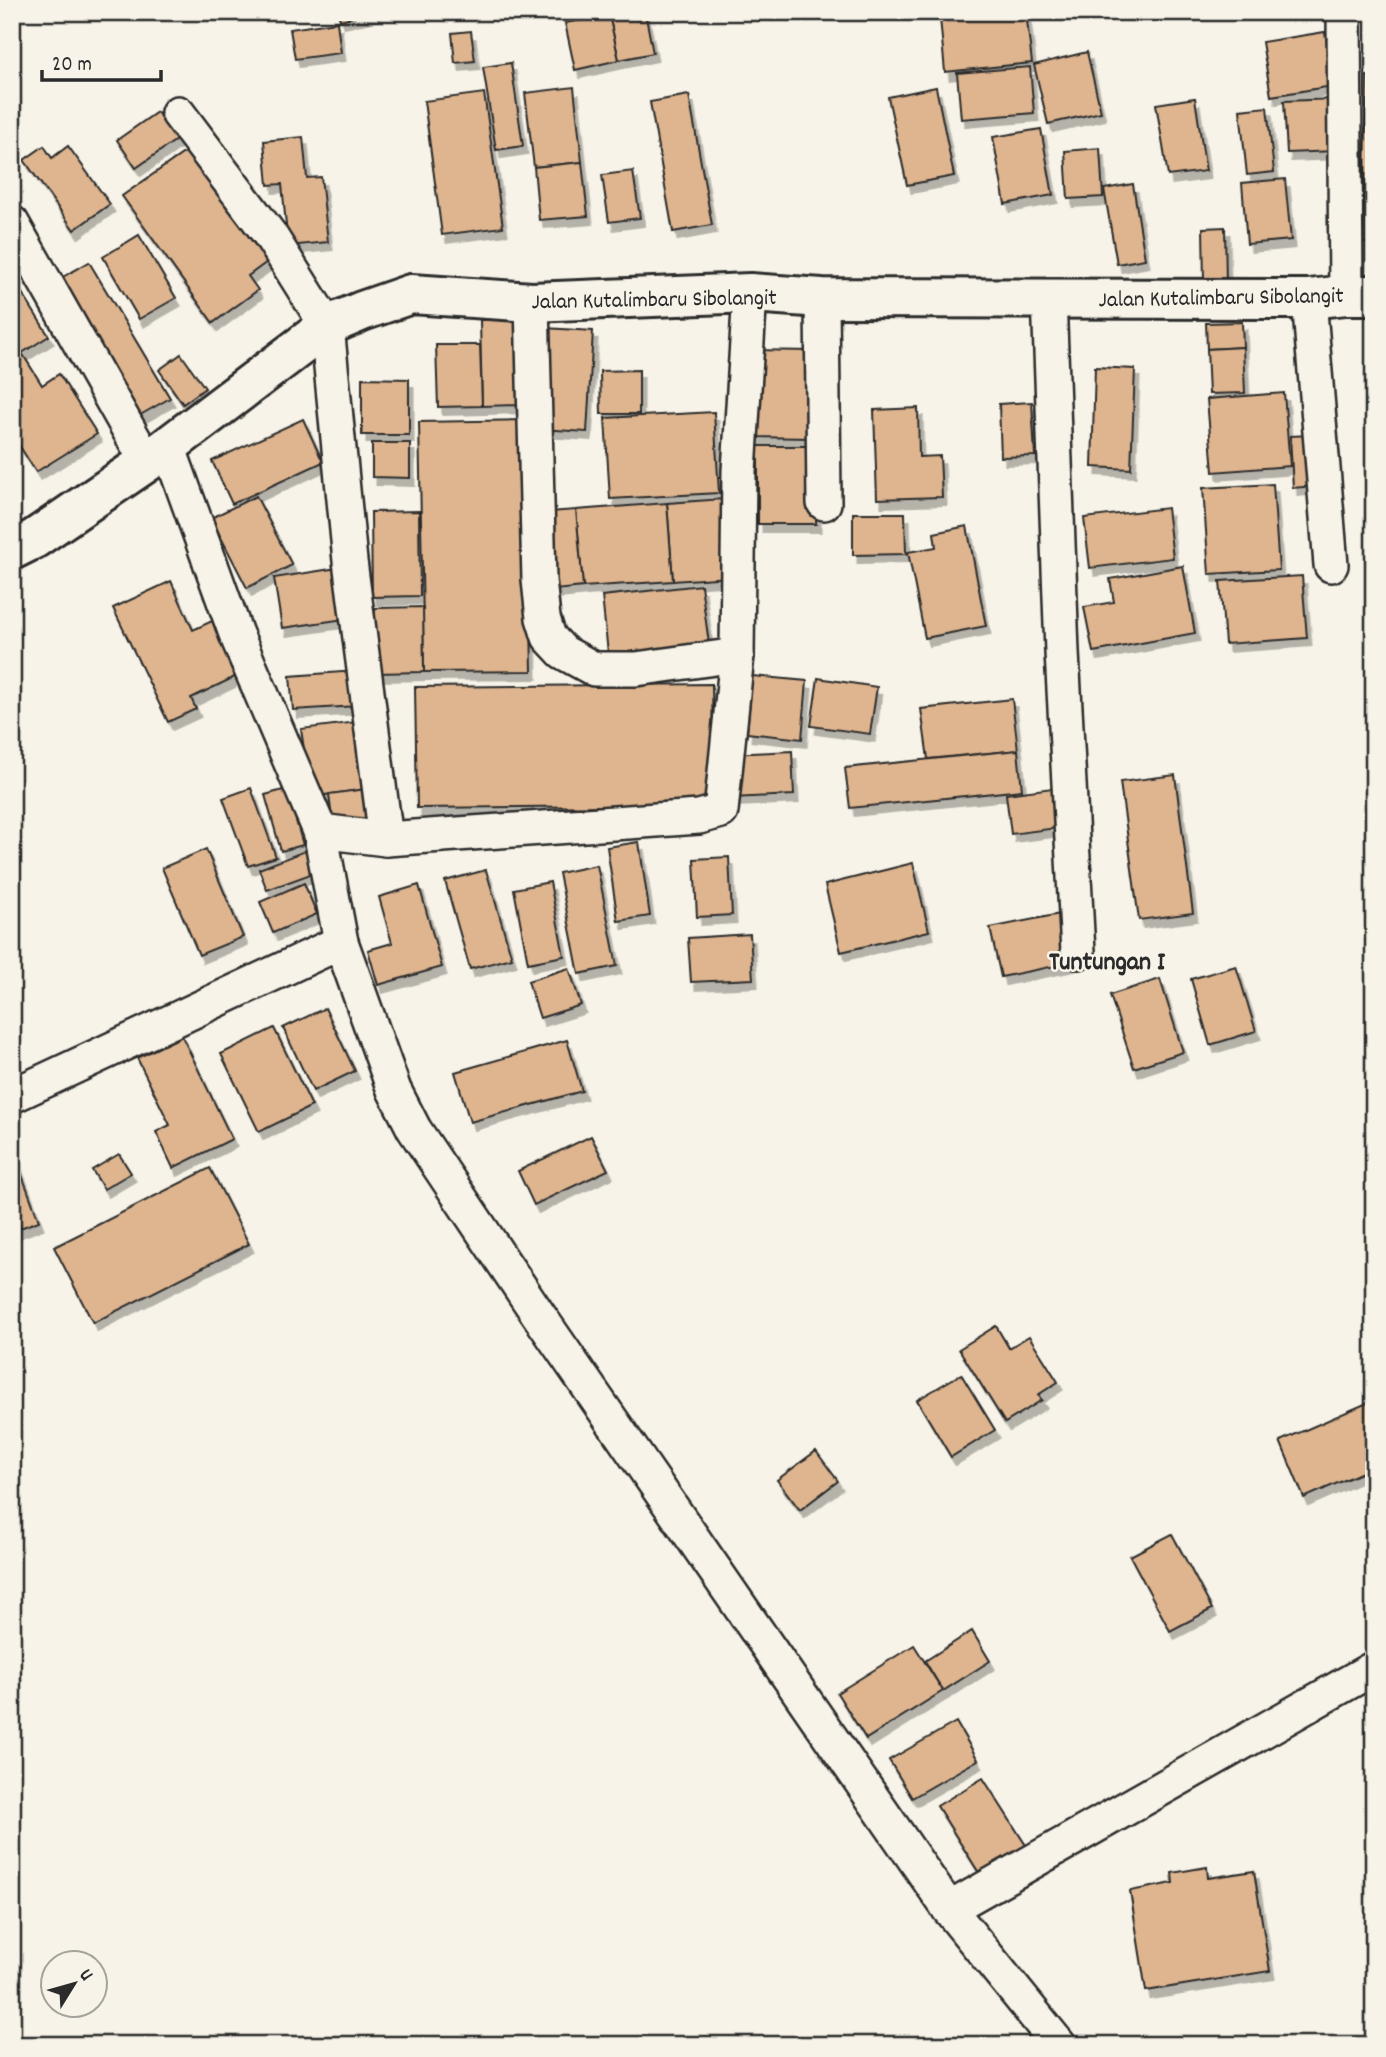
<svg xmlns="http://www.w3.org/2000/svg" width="1386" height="2057" font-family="Dekko,sans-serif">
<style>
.building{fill:#deb58f;stroke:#2b2b2b;stroke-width:2;filter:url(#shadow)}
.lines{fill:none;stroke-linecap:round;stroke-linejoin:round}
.minor-casing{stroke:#2b2b2b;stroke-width:38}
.tertiary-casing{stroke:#2b2b2b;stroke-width:44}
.minor{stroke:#f7f3e8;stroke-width:33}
.tertiary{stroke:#f7f3e8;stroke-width:38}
.labels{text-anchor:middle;stroke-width:5;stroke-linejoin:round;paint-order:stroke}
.street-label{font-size:23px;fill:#2b2b2b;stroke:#f7f3e8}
.quarter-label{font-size:26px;font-weight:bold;fill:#2b2b2b;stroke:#f7f3e8}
</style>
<defs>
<filter id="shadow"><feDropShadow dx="4.5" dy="8" stdDeviation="0" flood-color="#0004"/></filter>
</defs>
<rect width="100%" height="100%" fill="#f7f3e8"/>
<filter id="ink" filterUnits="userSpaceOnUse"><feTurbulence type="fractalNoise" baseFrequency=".0143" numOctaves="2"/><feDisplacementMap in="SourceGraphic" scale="14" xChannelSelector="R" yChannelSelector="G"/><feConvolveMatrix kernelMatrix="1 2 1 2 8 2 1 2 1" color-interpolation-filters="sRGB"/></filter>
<g filter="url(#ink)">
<g class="building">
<path d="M338,12H375L340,20Z"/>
<path d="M621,12H645L653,53L619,60L609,15Z"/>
<path d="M1002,12H1026L1032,63L945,72L940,18Z"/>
<path d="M609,15L619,60L575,70L565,23Z"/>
<path d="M337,22L341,53L295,59L290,29Z"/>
<path d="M471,31L475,61L455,63L452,33Z"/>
<path d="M1325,32L1333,86L1271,96L1262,42Z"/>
<path d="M1087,52L1101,112L1048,124L1034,65Z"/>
<path d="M511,63L523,146L496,150L483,67Z"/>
<path d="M1030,67L1034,113L961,119L957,73Z"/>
<path d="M1367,76H1374V243H1363Z"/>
<path d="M574,87L582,162L534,167L525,93Z"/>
<path d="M936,87L954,176L907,185L888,97Z"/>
<path d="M484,93L503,227L442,235L424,101Z"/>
<path d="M689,95L712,225L673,232L650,102Z"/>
<path d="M1195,98L1206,171L1168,176L1156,104Z"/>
<path d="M1334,99L1336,151L1287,153L1284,101Z"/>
<path d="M1267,107L1274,172L1247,175L1240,110Z"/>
<path d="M157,112L176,140L136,168L117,140Z"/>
<path d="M1041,129L1053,195L1005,204L993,137Z"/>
<path d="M303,137L307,178L321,177L328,242L288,246L282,184L268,185L264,141Z"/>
<path d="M44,146L52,158L68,146L110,204L74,230L24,160Z"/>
<path d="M1100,148L1103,197L1068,199L1065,151Z"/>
<path d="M188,150L267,262L248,276L258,290L213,323L122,196Z"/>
<path d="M582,162L588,216L539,220L534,167Z"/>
<path d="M633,171L640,218L609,222L602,175Z"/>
<path d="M1285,179L1291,240L1247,244L1242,183Z"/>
<path d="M1133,184L1145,259L1117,264L1104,189Z"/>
<path d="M1225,227L1226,282H1204L1203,228Z"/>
<path d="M139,235L176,298L139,319L103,257Z"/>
<path d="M89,262L170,398L135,418L54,282Z"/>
<path d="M12,277L49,336L22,353L42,385L59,374L97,434L36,472L12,434Z"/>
<path d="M480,320H520L522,405L482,406Z"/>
<path d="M1242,322L1243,347L1207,349L1206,323Z"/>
<path d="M545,328L593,331L587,432L540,429Z"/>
<path d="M436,345H480L482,406L438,407Z"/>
<path d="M1243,347L1245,393L1209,394L1207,349Z"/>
<path d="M751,350L813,351L812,438L751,437Z"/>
<path d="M181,354L205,388L183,404L159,370Z"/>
<path d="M1095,367L1135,369L1131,469L1092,467Z"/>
<path d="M639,370V414H601L600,371Z"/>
<path d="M362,378L409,379V435H362Z"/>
<path d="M1284,393L1290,466L1213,472L1207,399Z"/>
<path d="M1032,402L1035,456L1001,457L999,404Z"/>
<path d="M918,408L919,457L940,456L942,497L877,499L874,410Z"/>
<path d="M714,412L719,493L610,499L605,418Z"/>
<path d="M303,419L323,462L232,504L212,461Z"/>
<path d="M527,420L532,671L424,672L419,422Z"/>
<path d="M1311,435L1314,486L1293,488L1290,436Z"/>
<path d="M372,443H410V478L372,477Z"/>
<path d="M758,446H817L816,524H758Z"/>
<path d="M1273,484L1279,570L1209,574L1203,488Z"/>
<path d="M256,496L292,565L247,588L211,518Z"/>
<path d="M724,499L730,577L673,581L667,503Z"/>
<path d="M667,503L673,581L583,587L576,510Z"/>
<path d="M1167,508L1173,558L1090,568L1084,518Z"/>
<path d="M576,510L583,587L555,590L549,512Z"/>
<path d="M419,511L420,596L372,597L371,512Z"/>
<path d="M853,513H905L906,554L853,555Z"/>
<path d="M967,526L986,626L925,638L908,552L936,547L934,533Z"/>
<path d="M1183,566L1195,633L1093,652L1084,607L1114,602L1110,579Z"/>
<path d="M344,567L352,618L282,628L274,578Z"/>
<path d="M1302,576L1307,638L1225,644L1220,581Z"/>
<path d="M171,581L193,630L212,621L239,675L191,698L196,709L168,722L113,608Z"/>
<path d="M701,585L710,651L609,663L602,596Z"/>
<path d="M423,607L424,672L375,673V608Z"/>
<path d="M355,671L357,706L293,710L290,676Z"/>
<path d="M752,676L807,681L802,739L747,733Z"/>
<path d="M818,678L877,687L870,734L811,726Z"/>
<path d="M712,684L714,805L417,808L415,687Z"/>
<path d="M1012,699L1018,750L928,759L921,709Z"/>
<path d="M357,722L366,789L311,797L301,729Z"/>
<path d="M1018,750L1022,790L850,808L845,768Z"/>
<path d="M792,751L794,795L732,798L730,754Z"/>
<path d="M1175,775L1193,913L1139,920L1120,782Z"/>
<path d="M1060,787L1065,827L1011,834L1006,794Z"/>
<path d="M251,788L276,857L248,866L223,798Z"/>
<path d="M287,789L303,845L281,851L265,795Z"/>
<path d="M366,789L371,823L333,827L329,794Z"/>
<path d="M639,842L650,916L618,921L607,847Z"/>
<path d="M206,849L243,937L199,955L162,868Z"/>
<path d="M310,849L319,871L267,890L259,869Z"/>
<path d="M729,857L732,915L697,917L694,859Z"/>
<path d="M913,863L929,931L841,952L825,885Z"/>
<path d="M597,865L617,966L579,974L559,873Z"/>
<path d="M486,870L512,958L470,969L445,881Z"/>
<path d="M550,882L564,956L528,963L514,889Z"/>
<path d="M304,883L317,914L273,933L260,902Z"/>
<path d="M419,885L442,967L378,985L368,950L392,943L379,897Z"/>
<path d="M1060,914L1070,963L1001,977L990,928Z"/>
<path d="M750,934L753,979L691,982L688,938Z"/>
<path d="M1236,966L1256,1031L1210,1045L1191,979Z"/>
<path d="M569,968L581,1005L540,1018L528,981Z"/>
<path d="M1160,979L1183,1052L1134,1068L1110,995Z"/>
<path d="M325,1008L355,1071L313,1091L283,1028Z"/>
<path d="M274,1028L312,1106L259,1132L221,1054Z"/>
<path d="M182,1036L232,1139L173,1168L156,1132L170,1125L137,1058Z"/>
<path d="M567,1040L582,1091L470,1122L455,1072Z"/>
<path d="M591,1136L608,1170L534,1205L518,1171Z"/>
<path d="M13,1151L39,1221L12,1231V1151Z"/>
<path d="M119,1154L131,1173L104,1189L92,1170Z"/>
<path d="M210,1168L249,1244L93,1323L54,1247Z"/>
<path d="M996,1326L1009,1348L1029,1336L1058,1382L1038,1395L1042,1400L1005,1423L959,1349Z"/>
<path d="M961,1374L995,1430L951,1457L917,1400Z"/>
<path d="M1374,1400V1467L1304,1498L1280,1441Z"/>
<path d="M816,1451L838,1481L800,1510L777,1480Z"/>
<path d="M1172,1534L1212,1609L1170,1631L1130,1556Z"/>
<path d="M972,1631L990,1661L943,1691L925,1661Z"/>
<path d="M914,1645L943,1691L866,1739L837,1693Z"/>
<path d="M956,1722L978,1760L912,1798L889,1760Z"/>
<path d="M983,1778L1027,1847L981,1876L937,1806Z"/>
<path d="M1207,1867L1208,1878L1254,1871L1270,1971L1146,1991L1130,1891L1173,1883L1172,1873Z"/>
</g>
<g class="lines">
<g class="minor-casing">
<g id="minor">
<path d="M1344,12L1346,295"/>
<path d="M178,113L270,235L327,326L350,561L386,839"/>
<path d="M12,223L147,462"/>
<path d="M1049,297L1062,652L1078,952"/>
<path d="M822,298L824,503"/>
<path d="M1309,299L1331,565"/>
<path d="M532,302L539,580L543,618L549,637L563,652L594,669H636L737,655"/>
<path d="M168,446L236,634L320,831L341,942L394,1090L414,1129L538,1314L949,1909L1059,2045"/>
<path d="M320,831L386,839L699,817L721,811L737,655L739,471L750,293"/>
<path d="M12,1096L341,942"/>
<path d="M949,1909L1374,1668"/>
</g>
</g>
<g class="tertiary-casing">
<path id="tertiary" d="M12,550L34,539L147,462L327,326L362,311L411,294L532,302L750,293L822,298L1309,299L1346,295H1374"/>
</g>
<use href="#minor" class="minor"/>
<use href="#tertiary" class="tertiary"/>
</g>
</g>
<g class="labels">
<g class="street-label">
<text transform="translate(1221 296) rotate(-1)" y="8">Jalan Kutalimbaru Sibolangit</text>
<text transform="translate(654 298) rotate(-1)" y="8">Jalan Kutalimbaru Sibolangit</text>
</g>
<g class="quarter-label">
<text x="1107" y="969">Tuntungan I</text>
</g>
</g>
<rect width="1386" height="2057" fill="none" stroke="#f7f3e8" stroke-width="42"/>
<rect x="21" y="21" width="1344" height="2015" fill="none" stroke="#2b2b2b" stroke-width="2.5" filter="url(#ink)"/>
<g transform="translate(74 1984) rotate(53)"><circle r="33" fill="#f7f3e8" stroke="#a5a39c" stroke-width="2"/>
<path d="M0-5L12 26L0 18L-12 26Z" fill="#2b2b2b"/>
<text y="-10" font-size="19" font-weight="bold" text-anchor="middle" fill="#2b2b2b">U</text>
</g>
<path d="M42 70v10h119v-10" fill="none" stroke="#2b2b2b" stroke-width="3.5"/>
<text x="52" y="70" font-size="21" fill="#2b2b2b" stroke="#f7f3e8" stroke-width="5" paint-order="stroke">20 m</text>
</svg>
